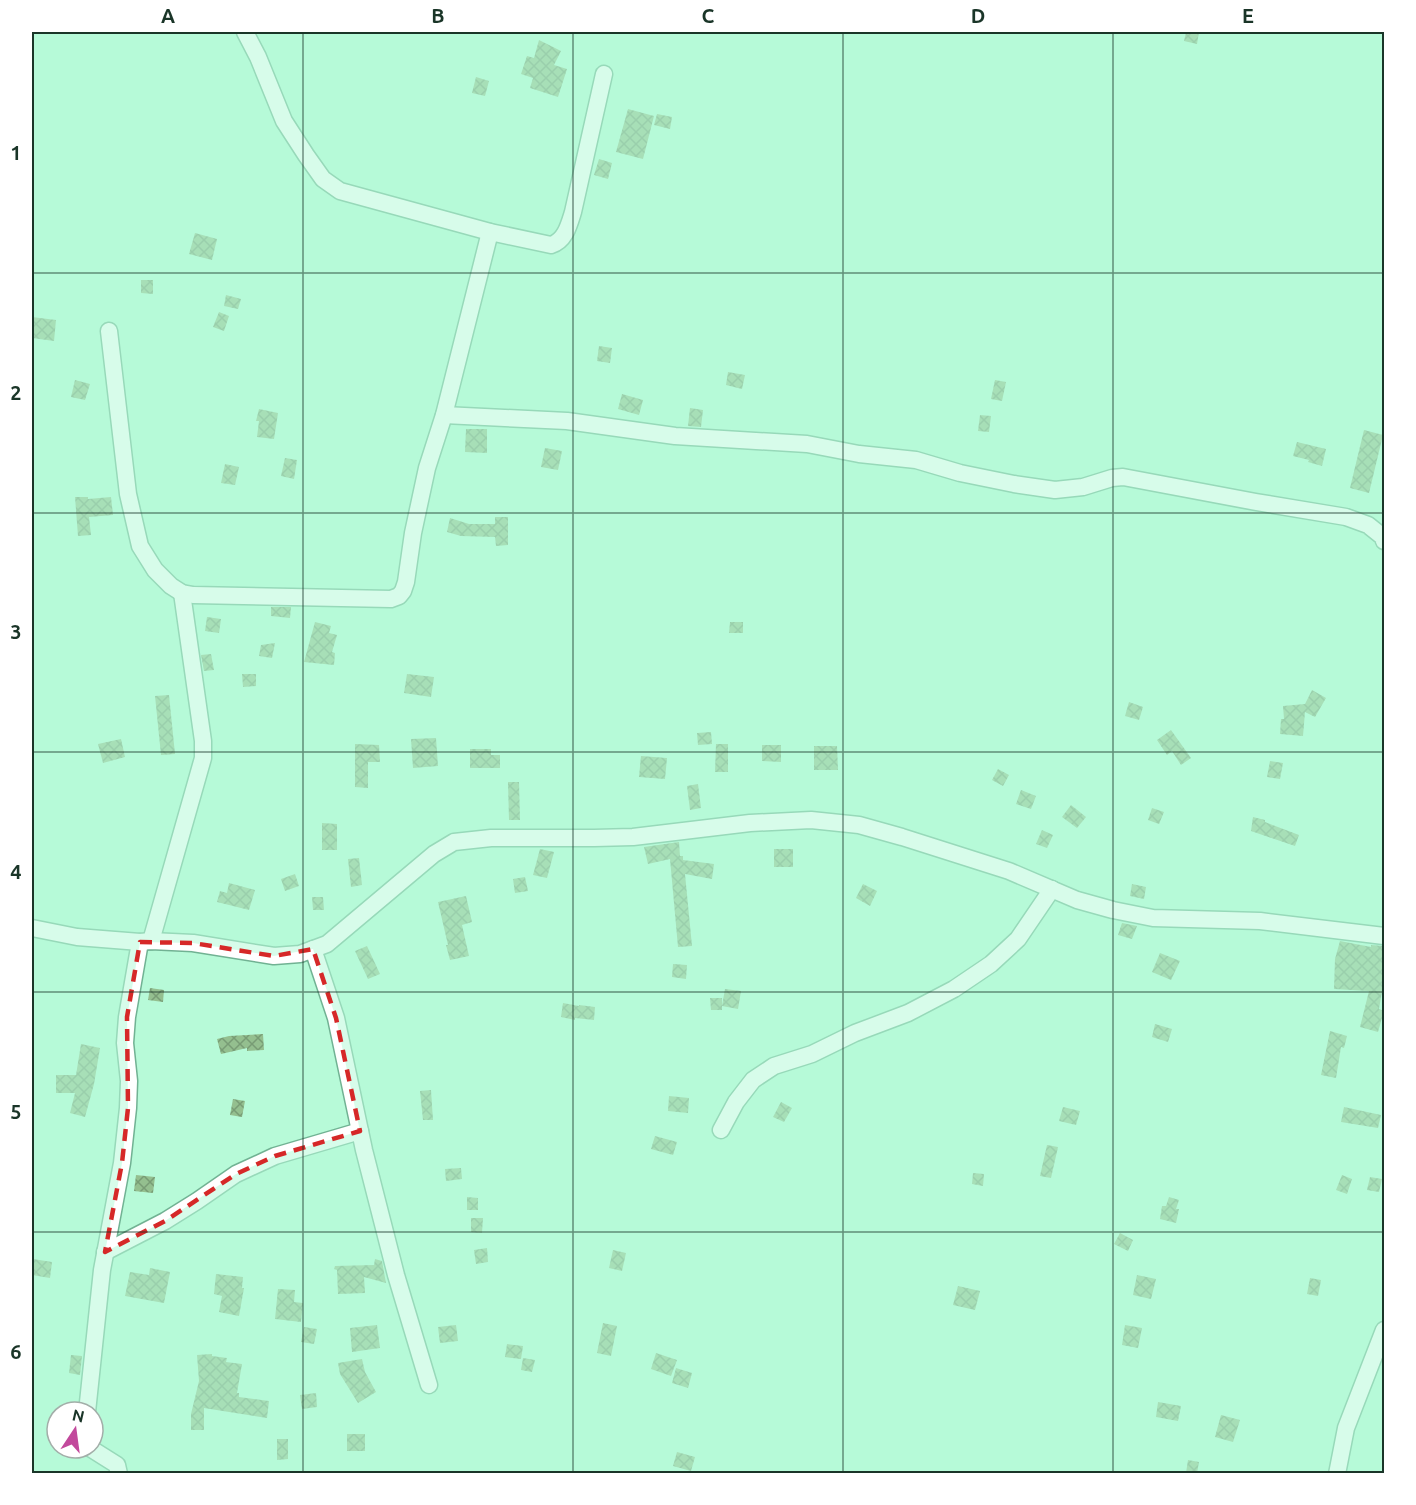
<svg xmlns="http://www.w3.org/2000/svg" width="1416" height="1505" font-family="Ubuntu,sans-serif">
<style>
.building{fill:url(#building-cross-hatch)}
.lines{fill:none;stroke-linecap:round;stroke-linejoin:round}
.minor-casing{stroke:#71b293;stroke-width:19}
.minor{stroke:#fff;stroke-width:16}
.marked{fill:none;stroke:#d62828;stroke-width:4.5;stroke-dasharray:12 8;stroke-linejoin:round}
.grid{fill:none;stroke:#1a3528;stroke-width:1.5;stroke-opacity:0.55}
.neatline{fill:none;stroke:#1a3528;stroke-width:2}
.grid-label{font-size:20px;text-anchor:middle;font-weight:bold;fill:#1a3528}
</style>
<defs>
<pattern id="building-cross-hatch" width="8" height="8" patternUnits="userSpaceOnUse" patternTransform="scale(1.5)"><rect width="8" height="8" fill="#94bf8f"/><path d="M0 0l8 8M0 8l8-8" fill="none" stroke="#789c75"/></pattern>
</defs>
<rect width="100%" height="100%" fill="#b7fad8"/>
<g class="building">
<path d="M1186,32H1199L1197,44L1184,41Z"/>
<path d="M539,40L561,51L554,65L567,69L558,97L530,88L533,78L521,74L527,56L534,58Z"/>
<path d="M476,77L489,81L485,96L472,93Z"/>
<path d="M628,109L654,116L643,159L616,152Z"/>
<path d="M657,114L672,117L670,129L654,125Z"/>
<path d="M599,159L612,163L608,179L594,175Z"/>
<path d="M195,233L217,239L212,260L189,254Z"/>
<path d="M141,280H153V294L141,293Z"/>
<path d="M226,295L241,299L238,309L224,306Z"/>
<path d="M219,312L229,316L224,331L213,327Z"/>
<path d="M32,317L56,320L54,341L32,338Z"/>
<path d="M599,346L612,348L610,363L597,361Z"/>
<path d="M728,372L745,375L742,389L726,385Z"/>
<path d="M75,380L90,384L85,400L71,397Z"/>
<path d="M995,380L1006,382L1002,401L991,399Z"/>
<path d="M622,394L643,400L639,415L618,409Z"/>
<path d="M690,408L703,410L701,427L688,426Z"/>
<path d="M259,409L278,413L274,439L257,437L259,421H256Z"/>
<path d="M980,415L991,416L989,432L978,431Z"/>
<path d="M466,429H487V453L465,452Z"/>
<path d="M1364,430L1383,435L1369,493L1350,488Z"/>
<path d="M1297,442L1326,449L1322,466L1308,462L1309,460L1293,456Z"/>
<path d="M545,448L562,451L558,470L541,467Z"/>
<path d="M285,458L297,460L294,479L281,476Z"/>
<path d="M225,464L239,467L235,485L221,483Z"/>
<path d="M75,497H88V499L111,497L113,515L89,517L91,535L78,536Z"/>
<path d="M495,517H508V545L496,546L495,537L461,536L447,532L450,518L469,524H495Z"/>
<path d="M271,607H291L290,618L271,616Z"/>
<path d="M207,617L221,619L219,633L205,631Z"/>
<path d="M315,622L331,626L329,633L337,635L332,652L335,653L334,665L304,662Z"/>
<path d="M730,622H743V633H729Z"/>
<path d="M275,643L272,658L259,656L261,645Z"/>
<path d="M211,654L214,670L204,671L201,655Z"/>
<path d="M242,674H256V686L243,687Z"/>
<path d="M407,674L434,677L431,697L404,693Z"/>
<path d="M1312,690L1326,698L1315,717L1305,712L1303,736L1280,734L1281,719H1284L1283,706L1305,704Z"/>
<path d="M169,695L175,754L161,755L155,696Z"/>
<path d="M1129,702L1143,707L1139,720L1125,716Z"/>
<path d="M1171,730L1191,758L1181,765L1172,751L1167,755L1157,740Z"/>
<path d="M711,732L712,744L698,745L697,733Z"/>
<path d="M436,738L438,766L413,768L411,739Z"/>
<path d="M121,739L125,757L103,763L98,744Z"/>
<path d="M355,744L379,745L380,762H368V788L355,787Z"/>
<path d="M716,744H728V772H715Z"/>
<path d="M762,745H781V762L762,761Z"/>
<path d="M814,746H837L838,770H814Z"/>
<path d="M470,749H491V755H500V768H470Z"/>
<path d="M641,756L667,758L665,779L639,777Z"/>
<path d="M1270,761L1283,763L1280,779L1267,777Z"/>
<path d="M998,769L1009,775L1003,786L992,780Z"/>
<path d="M508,782H519L520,820H509Z"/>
<path d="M698,784L701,808L690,810L687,786Z"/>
<path d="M1021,790L1036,796L1031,809L1016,804Z"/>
<path d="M1071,805L1086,817L1077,828L1062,817Z"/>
<path d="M1152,808L1164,812L1159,824L1148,820Z"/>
<path d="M1253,817L1265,820V822L1299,835L1295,846L1251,831Z"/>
<path d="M322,823L337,824V850H322Z"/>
<path d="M1042,830L1053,835L1047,848L1036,844Z"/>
<path d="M679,842L680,856H683V860L714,864L712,879L685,874L692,946L678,947L670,859L648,864L644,847Z"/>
<path d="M540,849L554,852L547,878L533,875Z"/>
<rect x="774" y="849" width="19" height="18"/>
<path d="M359,858L362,885L351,887L348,859Z"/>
<path d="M295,874L299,886L285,891L281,879Z"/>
<path d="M525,877L528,891L515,893L513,879Z"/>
<path d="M229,883L255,890L249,910L217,902L220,891L227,893Z"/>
<path d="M863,884L877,891L870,906L856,898Z"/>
<path d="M1132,884L1146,887L1144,899L1130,896Z"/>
<path d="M466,896L472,922L462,925L469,956L450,960L446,945H448L438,902Z"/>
<path d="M312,897H323L324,910H313Z"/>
<path d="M1122,923L1137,926L1132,939L1118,935Z"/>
<path d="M1340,941L1371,947V945L1384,946V980L1379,1009L1384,1011L1378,1032L1360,1027L1369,991L1334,989L1335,959Z"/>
<path d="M367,946L380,974L368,979L355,951Z"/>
<path d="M1160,953L1180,961L1171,980L1152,972Z"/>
<path d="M673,964L687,965L686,979L672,977Z"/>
<path d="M150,988L164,990L163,1002L148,1000Z"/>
<path d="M725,989L741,991L738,1009L722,1006Z"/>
<path d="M710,998H722V1010H711Z"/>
<path d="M563,1003L579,1006V1005L595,1007L594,1020L575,1018V1020L561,1017Z"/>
<path d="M1155,1024L1172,1029L1168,1042L1152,1037Z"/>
<path d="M1330,1031L1347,1036L1344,1048L1341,1047L1336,1078L1321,1075Z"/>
<path d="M263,1034L264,1050L247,1051V1048L221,1054L217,1039L229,1036Z"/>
<path d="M81,1044L100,1048L94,1084L85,1117L70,1113L75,1093H56V1075H76Z"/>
<path d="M431,1090L433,1120H423L420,1091Z"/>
<path d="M669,1096L689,1098L688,1113L668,1111Z"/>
<path d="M233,1099L245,1101L242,1117L230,1115Z"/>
<path d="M781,1102L792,1108L784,1122L773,1117Z"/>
<path d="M1063,1107L1080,1111L1076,1125L1059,1121Z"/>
<path d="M1344,1107L1381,1115L1378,1128L1341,1122Z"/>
<path d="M655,1136L677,1142L673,1155L651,1149Z"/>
<path d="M1047,1145L1058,1147L1051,1178L1040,1176Z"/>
<path d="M461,1168L462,1179L446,1181L445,1169Z"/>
<path d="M973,1173L984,1174L983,1186L972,1184Z"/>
<path d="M136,1175L155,1177L153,1193L134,1191Z"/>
<path d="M1342,1175L1352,1179L1347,1194L1336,1190Z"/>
<path d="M1370,1177L1382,1179L1379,1192L1367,1190Z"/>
<path d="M467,1197L478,1198V1210H467Z"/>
<path d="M1169,1197L1179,1200L1176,1209H1179L1176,1223L1160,1219L1162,1206H1166Z"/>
<path d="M471,1218H483L482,1233L471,1232Z"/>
<path d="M1120,1233L1133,1240L1128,1251L1114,1244Z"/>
<path d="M487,1248L488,1262L476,1264L474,1250Z"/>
<path d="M613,1250L626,1253L622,1271L609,1268Z"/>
<path d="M33,1259L52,1262L50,1278L32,1275Z"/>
<path d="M375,1259L382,1261L386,1283L364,1277L365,1293L338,1294L337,1270L334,1269L335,1266L374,1265Z"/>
<path d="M150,1268L170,1272L164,1303L125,1296L130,1272L149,1275Z"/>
<path d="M216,1274L243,1277L242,1288H244L239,1316L219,1312L222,1296L214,1294Z"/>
<path d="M1137,1275L1156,1279L1151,1299L1133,1295Z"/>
<path d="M1310,1278L1321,1280L1318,1296L1307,1294Z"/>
<path d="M958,1286L980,1291L975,1310L953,1305Z"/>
<path d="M278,1289L295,1290L294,1302L303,1303L301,1322L275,1319Z"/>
<path d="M603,1323L617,1326L611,1356L597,1353Z"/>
<path d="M377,1325L380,1348L352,1352L350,1328Z"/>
<path d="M456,1325L458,1341L440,1343L438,1327Z"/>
<path d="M1125,1325L1142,1328L1138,1348L1122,1345Z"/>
<path d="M304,1327L317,1329L314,1344L301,1342Z"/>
<path d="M507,1344L523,1346L521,1359L505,1357Z"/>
<path d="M656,1353L677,1360L671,1376L651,1369Z"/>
<path d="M212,1354V1356L227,1358L226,1362L242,1364L237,1393H239V1397L269,1401L267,1418L204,1408V1430H191V1414L199,1381L197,1355Z"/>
<path d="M71,1355L82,1356L80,1375L69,1373Z"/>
<path d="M523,1358L535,1360L532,1372L521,1370Z"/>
<path d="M362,1359L365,1372L376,1392L358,1403L340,1374L338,1363Z"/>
<path d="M676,1368L692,1373L688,1388L672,1383Z"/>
<path d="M316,1393L317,1407L302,1409L300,1395Z"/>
<path d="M1158,1402L1181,1406L1178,1421L1156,1417Z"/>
<path d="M1221,1415L1240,1420L1233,1442L1215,1437Z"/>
<rect x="347" y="1434" width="18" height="17"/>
<path d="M277,1439H288V1459L277,1460Z"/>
<path d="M677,1452L695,1457L691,1471L673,1466Z"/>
<path d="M1188,1460L1199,1462L1197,1473H1186Z"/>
</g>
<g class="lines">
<g class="minor-casing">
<g id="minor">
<path d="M245,32L258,57L284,121L306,155L323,179L340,191L490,232L551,245C565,241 569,225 573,212L604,74"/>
<path d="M109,331L128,494L140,546L155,570L171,586L182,593L193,595L391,599L399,596L403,591L406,582L413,533L427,468L444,415L490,232"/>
<path d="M444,415L567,421L675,436L807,444L859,454L916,460L960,473L1014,484L1055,490L1083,487L1112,478L1123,477L1256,502L1346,517L1368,525L1383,537L1384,541"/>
<path d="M32,928L77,937L140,942L151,941L193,943L274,956L300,954L327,944L434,854L454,842L491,838H594L633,837L750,823L811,820L859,825L902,837L1009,871L1077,900L1113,910L1153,918L1260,921L1384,936"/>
<path d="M151,941L203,758V741L182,593"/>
<path d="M313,949L336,1018L364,1150L396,1275L429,1385"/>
<path d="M721,1130L736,1102L753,1080L774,1066L812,1054L855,1033L908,1013L954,989L991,964L1018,939L1052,889"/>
<path d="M105,1252L165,1221L197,1201L236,1174L275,1156L360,1131"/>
<path d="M87,1412L102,1270L122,1163L128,1108L129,1081L125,1043L127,1017L140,942"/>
<path d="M90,1448L117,1465L119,1474"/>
<path d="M1337,1474L1346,1428L1384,1330"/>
</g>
</g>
<use href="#minor" class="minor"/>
</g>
<path d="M0 0H1416V1505H0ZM140,942L193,943L274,956L313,949L336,1018L360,1131L275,1156L236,1174L165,1221L105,1252L122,1163L128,1108L127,1017Z" fill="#b7fad8" fill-opacity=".55" fill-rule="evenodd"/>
<path class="marked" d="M140,942L193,943L274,956L313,949L336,1018L360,1131L275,1156L236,1174L165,1221L105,1252L122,1163L128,1108L127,1017Z"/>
<path class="grid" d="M303,32V1474M573,32V1474M843,32V1474M1113,32V1474M32,273H1384M32,513H1384M32,752H1384M32,992H1384M32,1232H1384"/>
<rect width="1416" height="1505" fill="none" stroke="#ffffff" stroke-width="66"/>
<g transform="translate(75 1430) rotate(13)"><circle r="28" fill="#ffffff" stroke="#a3aea9" stroke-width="1.5"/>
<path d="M0-4.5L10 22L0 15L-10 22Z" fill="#c2499c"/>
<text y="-9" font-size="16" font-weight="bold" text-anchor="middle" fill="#1a3528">N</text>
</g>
<rect x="33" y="33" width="1350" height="1439" class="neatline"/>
<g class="grid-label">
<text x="168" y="23">A</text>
<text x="438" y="23">B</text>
<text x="708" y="23">C</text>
<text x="978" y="23">D</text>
<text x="1248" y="23">E</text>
<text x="16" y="160">1</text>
<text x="16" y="400">2</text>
<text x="16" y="639">3</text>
<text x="16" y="879">4</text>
<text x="16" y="1119">5</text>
<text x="16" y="1359">6</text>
</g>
</svg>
